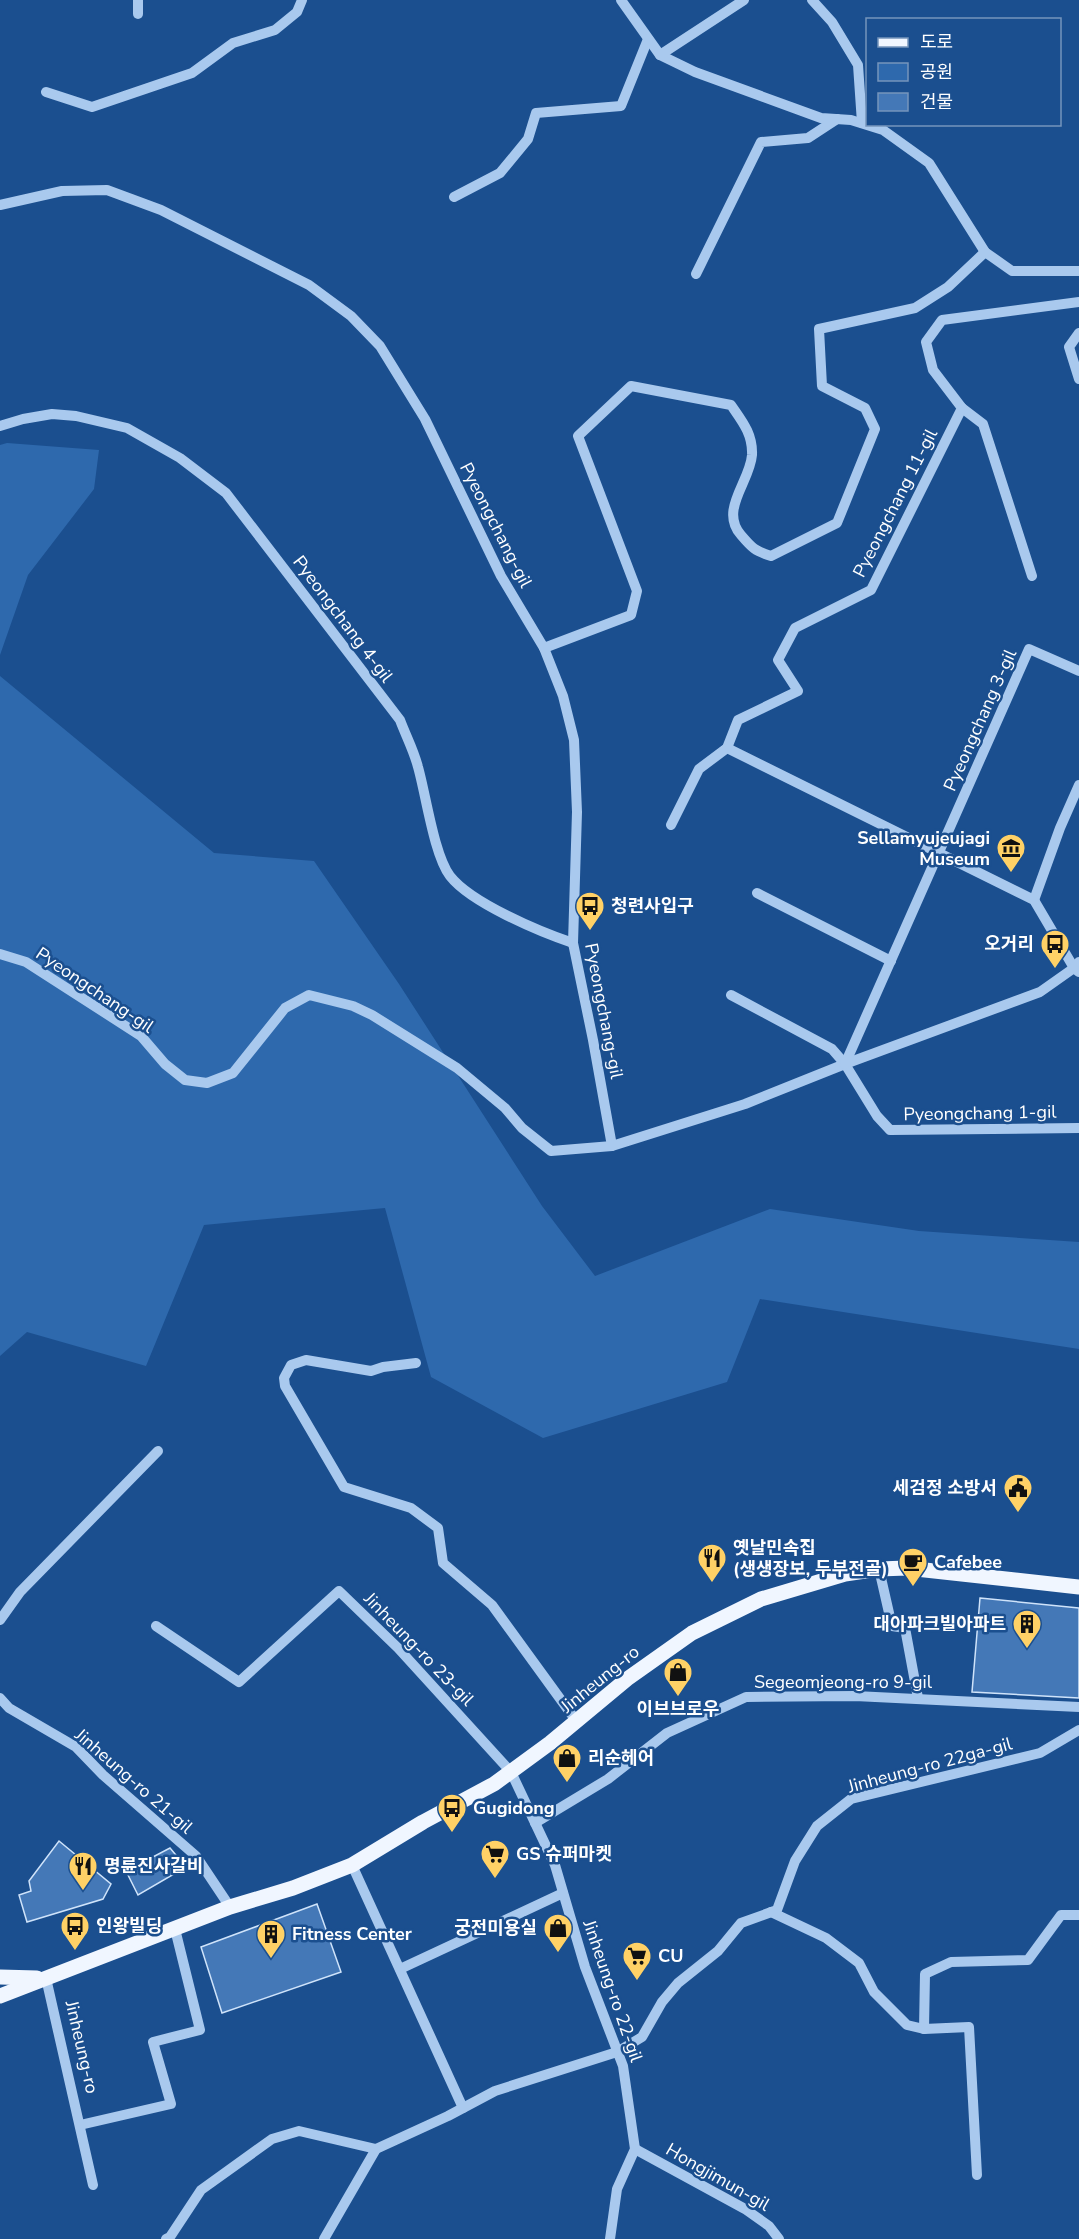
<svg xmlns="http://www.w3.org/2000/svg" width="1079" height="2239" font-family="'Nunito Sans','Noto Sans KR',sans-serif">
<style>
.green{fill:#2e69ad}
.building{fill:#4478b7;stroke:#cfe3fa;stroke-width:1.5}
.lines{fill:none;stroke-linecap:round;stroke-linejoin:round}
.minor{stroke:#a9c9ee;stroke-width:10}
.major{stroke:#f0f6ff;stroke-width:15}
.labels{text-anchor:middle;stroke-width:5;stroke-linejoin:round;paint-order:stroke}
.street-label{font-size:18px;fill:#fff;stroke:#1b4f8f}
.poi-label{font-size:18px;font-weight:bold;fill:#fff;stroke:#1b4f8f;text-anchor:start}
</style>
<rect width="100%" height="100%" fill="#1b4f8f"/>
<g class="green">
<path d="M7,443L99,450L94,489L28,575L0,655V445Z"/>
<path d="M0,676L214,853L314,861L399,984L542,1206L595,1276L770,1209L919,1231L1079,1242V1349L760,1299L727,1382L543,1438L431,1377L385,1208L204,1225L146,1366L27,1332L0,1356Z"/>
</g>
<g class="building">
<path d="M980,1598L1079,1608V1698L972,1692Z"/>
<path d="M59,1841L111,1884L103,1899L27,1922L19,1895L31,1891L29,1881Z"/>
<path d="M170,1848L186,1867L138,1895L126,1871Z"/>
<path d="M317,1904L341,1972L222,2013L201,1947Z"/>
</g>
<g class="lines">
<g class="minor">
<path d="M138,0V14"/>
<path d="M621,0L660,55L695,72L821,118L851,120L883,130L929,163L985,252L1012,271H1079"/>
<path d="M812,0L832,22L858,65L862,123"/>
<path d="M660,55L744,0"/>
<path d="M46,92L92,107L192,73L233,43L275,30L297,12L302,0"/>
<path d="M454,197L500,173L528,139L536,113L621,106L648,39"/>
<path d="M0,205L62,191L107,190L161,210L309,285L351,316L380,346L425,419L501,576L544,648L563,696L574,740L577,812L573,943L593,1040L612,1146"/>
<path d="M696,274L761,142L808,138L837,119"/>
<path d="M1079,333L1069,347L1079,379"/>
<path d="M962,408L983,424L1032,576"/>
<path d="M0,426L23,419L52,414L76,416L127,428L180,458L226,493L400,720C406,736 414,751 418,767C426,795 434,855 450,876C471,903 540,932 573,943"/>
<path d="M544,648L631,615L637,591L578,436L631,386L731,405C742,421 753,434 752,455C750,482 719,510 741,535C752,548 755,551 771,556L837,523L875,429L865,408L822,386L819,329L915,308L948,287L985,252"/>
<path d="M727,748L1034,900L1074,968L1079,972"/>
<path d="M671,825L699,769L727,748L738,720L798,691L778,660L795,628L871,590L962,408L933,370L926,342L942,320L1079,302"/>
<path d="M757,893L891,961"/>
<path d="M1034,900L1060,828L1079,785"/>
<path d="M0,954L26,962L141,1036L165,1064L185,1080L207,1083L233,1073L285,1008L309,995L353,1006L372,1015L457,1068L505,1108L522,1128L551,1151L612,1146L745,1104L845,1064L1040,992L1074,968L1079,962"/>
<path d="M731,995L832,1049L845,1064L877,1116L890,1130L1079,1128"/>
<path d="M845,1064L1029,649L1079,671"/>
<path d="M416,1363L383,1367L371,1371L306,1360L291,1365L284,1378L285,1386L344,1487L411,1508L438,1528L443,1563L492,1605L577,1722"/>
<path d="M879,1569L892,1626L905,1628L918,1698"/>
<path d="M0,1620L20,1592L158,1451"/>
<path d="M156,1626L239,1682L339,1591L398,1648L511,1772L555,1865L585,1967L623,2066L635,2149L617,2189L610,2239"/>
<path d="M0,1698L9,1708L76,1747L103,1775L196,1856L230,1907"/>
<path d="M535,1823L608,1779L667,1733L746,1697L855,1696L1079,1707"/>
<path d="M352,1865L463,2108"/>
<path d="M771,1912L826,1938L859,1963L874,1992L907,2025L924,2029"/>
<path d="M400,1969L563,1893"/>
<path d="M46,1978L93,2185"/>
<path d="M80,2125L171,2104L153,2042L200,2030L175,1929"/>
<path d="M635,2149L745,2209L769,2226L779,2239"/>
<path d="M977,2175L969,2027L924,2029L925,1974L951,1962L1028,1960L1061,1915H1079"/>
<path d="M166,2239L170,2237L201,2190L272,2139L299,2131L376,2149"/>
<path d="M324,2239L376,2149L448,2116L495,2091L617,2052L642,2037L662,2002L678,1983L718,1951L741,1923L777,1910L795,1861L817,1826L851,1799L1040,1753L1079,1730"/>
</g>
<g class="major">
<path d="M0,1977L37,1978"/>
<path d="M0,1996L230,1907L293,1888L352,1865L423,1822L494,1784L550,1743L627,1679L692,1633L761,1599L845,1574L879,1569L907,1568L1079,1587"/>
</g>
</g>
<defs>
<g id="museum-pin" transform="scale(1.5)"><path d="M0 17L-7.5 6A9.5 9.5 0 1 1 7.5 6Z" fill="#ffd166" stroke="#1b4f8f"/><path d="M0-6L6-3V-2H-6V-3ZM-5-1h2V3h-2ZM-1-1h2V3h-2ZM3-1h2V3H3ZM-6 4H6V6H-6Z" fill="#111"/></g>
<g id="bus-pin" transform="scale(1.5)"><path d="M0 17L-7.5 6A9.5 9.5 0 1 1 7.5 6Z" fill="#ffd166" stroke="#1b4f8f"/><path d="M-5-6H5V4H4V6H2V4H-2V6H-4V4H-5ZM-3.5-4V0h7V-4ZM-3.5 1.2v1.5H-2V1.2ZM2 1.2v1.5H3.5V1.2Z" fill="#111"/></g>
<g id="civic-pin" transform="scale(1.5)"><path d="M0 17L-7.5 6A9.5 9.5 0 1 1 7.5 6Z" fill="#ffd166" stroke="#1b4f8f"/><path d="M-.6-6.5H3V-4.5H.6V-3L4-1V1h2V6H-6V1h2V-1L-.6-3ZM-1.2 2.5V6h2.4V2.5Z" fill="#111"/></g>
<g id="restaurant-pin" transform="scale(1.5)"><path d="M0 17L-7.5 6A9.5 9.5 0 1 1 7.5 6Z" fill="#ffd166" stroke="#1b4f8f"/><path d="M-5-6h1v4h1v-4h1v4h1v-4h1v5L-1.5 .5V6h-2V.5L-5-1ZM5-6V6H3V1.5H1.5Q1.5-4 5-6Z" fill="#111"/></g>
<g id="cafe-pin" transform="scale(1.5)"><path d="M0 17L-7.5 6A9.5 9.5 0 1 1 7.5 6Z" fill="#ffd166" stroke="#1b4f8f"/><path d="M-5.5-4.5H6V0H3Q3 3.5 0 3.5H-2.5Q-5.5 3.5-5.5 0ZM3-3.2v2h1.7v-2ZM-6 4.5H4V6H-6Z" fill="#111"/></g>
<g id="building-pin" transform="scale(1.5)"><path d="M0 17L-7.5 6A9.5 9.5 0 1 1 7.5 6Z" fill="#ffd166" stroke="#1b4f8f"/><path d="M-4-6H4V6H1V3H-1V6H-4ZM-2.5-4.3h1.7v1.8h-1.7ZM.8-4.3h1.7v1.8H.8ZM-2.5-1h1.7V.8h-1.7ZM.8-1h1.7V.8H.8Z" fill="#111"/></g>
<g id="shop-pin" transform="scale(1.5)"><path d="M0 17L-7.5 6A9.5 9.5 0 1 1 7.5 6Z" fill="#ffd166" stroke="#1b4f8f"/><path d="M-5-2.5h2.3a2.7 3.5 0 0 1 5.4 0H5L5.5 6h-11ZM-1.5-2.5h3a1.5 2.3 0 0 0-3 0Z" fill="#111"/></g>
<g id="supermarket-pin" transform="scale(1.5)"><path d="M0 17L-7.5 6A9.5 9.5 0 1 1 7.5 6Z" fill="#ffd166" stroke="#1b4f8f"/><path d="M-6-5.5h2.5l.6 2H6L4.5 2H-2.5L-4.4-4H-6ZM-1.5 3.2a1.3 1.3 0 1 0 .1 0ZM3 3.2a1.3 1.3 0 1 0 .1 0Z" fill="#111"/></g>
</defs>
<g fill-rule="evenodd">
<use href="#museum-pin" x="1011" y="848"/>
<use href="#bus-pin" x="590" y="906"/>
<use href="#bus-pin" x="1055" y="944"/>
<use href="#civic-pin" x="1018" y="1488"/>
<use href="#restaurant-pin" x="712" y="1558"/>
<use href="#cafe-pin" x="913" y="1562"/>
<use href="#building-pin" x="1027" y="1624"/>
<use href="#shop-pin" x="678" y="1672"/>
<use href="#shop-pin" x="567" y="1758"/>
<use href="#bus-pin" x="452" y="1808"/>
<use href="#supermarket-pin" x="495" y="1854"/>
<use href="#restaurant-pin" x="83" y="1866"/>
<use href="#bus-pin" x="75" y="1926"/>
<use href="#shop-pin" x="558" y="1928"/>
<use href="#building-pin" x="271" y="1934"/>
<use href="#supermarket-pin" x="637" y="1956"/>
</g>
<g class="labels">
<g class="street-label">
<text transform="translate(895 503) rotate(-63)" y="6">Pyeongchang 11-gil</text>
<text transform="translate(496 525) rotate(63)" y="6">Pyeongchang-gil</text>
<text transform="translate(343 619) rotate(53)" y="6">Pyeongchang 4-gil</text>
<text transform="translate(980 720) rotate(-66)" y="6">Pyeongchang 3-gil</text>
<text transform="translate(95 990) rotate(34)" y="6">Pyeongchang-gil</text>
<text transform="translate(604 1011) rotate(79)" y="6">Pyeongchang-gil</text>
<text transform="translate(980 1113) rotate(-1)" y="6">Pyeongchang 1-gil</text>
<text transform="translate(419 1649) rotate(46)" y="6">Jinheung-ro 23-gil</text>
<text transform="translate(600 1679) rotate(-39)" y="6">Jinheung-ro</text>
<text x="843" y="1688">Segeomjeong-ro 9-gil</text>
<text transform="translate(930 1765) rotate(-15)" y="6">Jinheung-ro 22ga-gil</text>
<text transform="translate(134 1781) rotate(41)" y="6">Jinheung-ro 21-gil</text>
<text transform="translate(613 1991) rotate(71)" y="6">Jinheung-ro 22-gil</text>
<text transform="translate(82 2047) rotate(77)" y="6">Jinheung-ro</text>
<text transform="translate(718 2177) rotate(30)" y="6">Hongjimun-gil</text>
</g>
<g class="poi-label">
<text x="990" y="844" text-anchor="end">Sellamyujeujagi<tspan x="990" dy="21">Museum</tspan></text>
<text x="611" y="912">청련사입구</text>
<text x="1034" y="950" text-anchor="end">오거리</text>
<text x="997" y="1494" text-anchor="end">세검정 소방서</text>
<text x="733" y="1554">옛날민속집<tspan x="733" dy="21">(생생장보, 두부전골)</tspan></text>
<text x="934" y="1568">Cafebee</text>
<text x="1006" y="1630" text-anchor="end">대아파크빌아파트</text>
<text x="678" y="1715" text-anchor="middle">이브브로우</text>
<text x="588" y="1764">리순헤어</text>
<text x="473" y="1814">Gugidong</text>
<text x="516" y="1860">GS 슈퍼마켓</text>
<text x="104" y="1872">명륜진사갈비</text>
<text x="96" y="1932">인왕빌딩</text>
<text x="537" y="1934" text-anchor="end">궁전미용실</text>
<text x="292" y="1940">Fitness Center</text>
<text x="658" y="1962">CU</text>
</g>
</g>
<rect x="866" y="18" width="195" height="108" fill="#1b4f8f" stroke="#7695bc" stroke-width="1.5"/>
<rect x="878" y="38" width="30" height="9" fill="#f0f6ff" stroke="#7695bc" stroke-width="1.5"/>
<text x="920" y="48" font-size="18" fill="#ffffff">도로</text>
<rect x="878" y="63" width="30" height="18" fill="#2e69ad" stroke="#7695bc" stroke-width="1.5"/>
<text x="920" y="78" font-size="18" fill="#ffffff">공원</text>
<rect x="878" y="93" width="30" height="18" fill="#4478b7" stroke="#7695bc" stroke-width="1.5"/>
<text x="920" y="108" font-size="18" fill="#ffffff">건물</text>
</svg>
